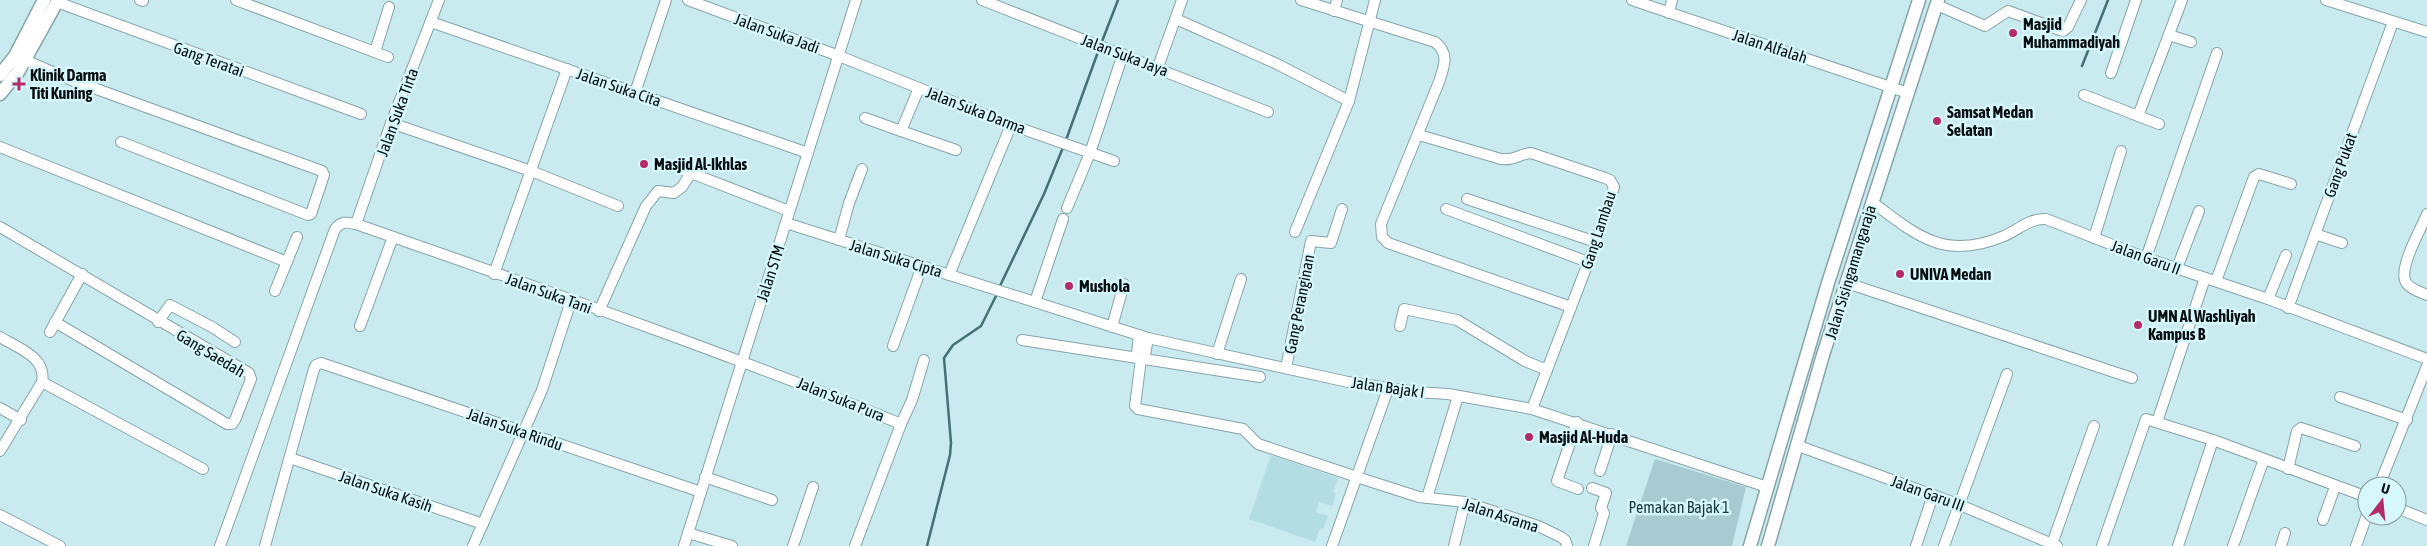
<svg xmlns="http://www.w3.org/2000/svg" width="2427" height="546" font-family="'Asap Condensed',sans-serif">
<style>
.built{fill:#b4dce3}
.green{fill:#a7cbd1}
.lines{fill:none;stroke-linecap:round;stroke-linejoin:round}
.stream{stroke:#437077;stroke-width:2.5}
.minor-casing{stroke:#86a5aa;stroke-width:12}
.major-casing{stroke:#86a5aa;stroke-width:15}
.minor{stroke:#fff;stroke-width:10}
.major{stroke:#fff;stroke-width:12}
.poi-dot{fill:#b42b6a;stroke:#d6f7fc;stroke-width:2}
.labels{text-anchor:middle;stroke-width:5;stroke-linejoin:round;paint-order:stroke}
.poi-label{font-size:16px;font-weight:bold;fill:#040d0f;stroke:#d6f7fc;text-anchor:start}
.street-label{font-size:16px;fill:#040d0f;stroke:#d6f7fc}
.park-label{font-size:16px;fill:#17363a;stroke:#d6f7fc}
</style>
<rect width="100%" height="100%" fill="#c9eaef"/>
<path class="built" d="M1271,455L1338,478L1333,492L1336,493L1332,506L1319,502L1316,512L1328,516L1323,529L1320,528L1315,542L1249,519Z"/>
<path class="green" d="M1655,459L1746,487L1732,546H1626Z"/>
<g class="lines">
<g class="stream">
<path d="M1101,44L1118,0"/>
<path d="M2082,66L2108,0"/>
<path d="M1066,140L1099,49"/>
<path d="M999,288L1044,194L1064,145"/>
<path d="M927,546L950,455L951,443L944,358L953,345L981,326L997,294"/>
</g>
<g class="minor-casing">
<g id="minor">
<path d="M140,0L143,1"/>
<path d="M236,0L388,57"/>
<path d="M688,0L839,56L1011,125L1114,161"/>
<path d="M982,0L1268,112"/>
<path d="M1301,0L1435,42C1450,54 1444,66 1439,82L1381,224L1382,237L1388,243L1571,307"/>
<path d="M1632,0L1908,93"/>
<path d="M2326,0L2427,32"/>
<path d="M57,2L361,114"/>
<path d="M1937,5L1985,26L2008,11L2063,31L2068,27L2081,0"/>
<path d="M1334,11L1337,0"/>
<path d="M1669,13L1672,0"/>
<path d="M1176,19L1277,64L1349,101L1375,0"/>
<path d="M431,22L808,153"/>
<path d="M2169,35L2191,42"/>
<path d="M375,52L389,7"/>
<path d="M25,60L69,79L322,171L324,175L311,214L308,215L121,142"/>
<path d="M1158,67L1182,0"/>
<path d="M2111,73L2136,0"/>
<path d="M919,88L901,131L956,150"/>
<path d="M635,93L666,0"/>
<path d="M2084,95L2159,124"/>
<path d="M2138,116L2182,0"/>
<path d="M865,118L901,131"/>
<path d="M391,123L531,171L618,206"/>
<path d="M1419,135L1501,159C1514,161 1519,154 1531,153L1605,178L1610,180L1614,187L1596,242L1532,409"/>
<path d="M0,147L287,262"/>
<path d="M673,166L789,211"/>
<path d="M1467,199L1596,242"/>
<path d="M1872,202C1917,236 1945,261 2004,236C2018,230 2030,218 2046,219L2146,258L2268,299L2427,359"/>
<path d="M1067,208L1090,153L1123,54"/>
<path d="M1446,209L1588,262"/>
<path d="M2427,214C2421,229 2400,265 2405,280C2407,288 2420,292 2427,295"/>
<path d="M786,223L1148,338L1348,382L1416,392L1448,394L1532,409L1767,487"/>
<path d="M356,224L391,123L439,0"/>
<path d="M0,227L249,373L251,379L235,420L232,424H227L55,322"/>
<path d="M1295,232L1349,101"/>
<path d="M2315,234L2342,243"/>
<path d="M2094,238L2121,151"/>
<path d="M839,240L849,203L862,169"/>
<path d="M2146,258L2217,53"/>
<path d="M2177,268L2199,211"/>
<path d="M494,274L567,69"/>
<path d="M949,275L1011,125"/>
<path d="M2216,281L2254,177L2259,174L2291,184"/>
<path d="M1847,283L2132,378"/>
<path d="M275,291L297,237"/>
<path d="M2268,299L2286,255"/>
<path d="M1035,302L1063,219"/>
<path d="M2288,308L2393,22"/>
<path d="M599,311L646,206L658,191L674,193L682,187L691,173"/>
<path d="M158,322L170,305L212,327L235,342"/>
<path d="M360,326L393,237"/>
<path d="M1400,326L1404,309L1457,320L1525,361L1547,370"/>
<path d="M1112,327L1124,284"/>
<path d="M50,332L82,274"/>
<path d="M1139,335L1137,353L1141,359"/>
<path d="M0,337C18,348 47,357 42,382L0,451"/>
<path d="M1148,338L1145,355L1141,359L1135,406L1138,409L1243,429L1258,444L1369,481L1419,497L1465,502L1538,526L1561,537L1565,540L1567,546"/>
<path d="M1022,340L1260,377"/>
<path d="M893,346L922,266"/>
<path d="M1217,354L1241,279"/>
<path d="M1286,368L1311,241L1331,243L1342,209"/>
<path d="M42,382L203,469"/>
<path d="M2340,397L2407,420"/>
<path d="M0,408L21,420"/>
<path d="M1577,422L1557,481L1578,489"/>
<path d="M2157,422L2205,278"/>
<path d="M901,424L912,400L924,360"/>
<path d="M1796,445L1960,505L2057,546"/>
<path d="M290,458L483,524"/>
<path d="M2288,469L2297,431L2301,428L2355,446"/>
<path d="M1600,471L1612,434"/>
<path d="M705,477L772,500"/>
<path d="M2379,486L2427,366"/>
<path d="M1592,488L1606,493L1601,508L1604,513L1594,546"/>
<path d="M1427,498L1458,396"/>
<path d="M2397,508L2427,520"/>
<path d="M0,515L60,546"/>
<path d="M2323,520L2335,487"/>
<path d="M688,533L732,546"/>
<path d="M2052,544L2094,426"/>
<path d="M220,546L335,229C342,221 346,222 356,224C539,288 722,351 901,424L855,546"/>
<path d="M265,546L314,369L316,365L321,363L701,492"/>
<path d="M473,546L542,390L571,301"/>
<path d="M684,546L856,0"/>
<path d="M793,546L813,487"/>
<path d="M1332,546L1388,389"/>
<path d="M1454,546L1465,502"/>
<path d="M1916,546L1933,495"/>
<path d="M1944,546L2007,374"/>
<path d="M2102,546L2146,419L2213,440L2367,497"/>
<path d="M2178,546L2213,440"/>
<path d="M2233,546L2264,459"/>
<path d="M2281,546L2285,533"/>
<path d="M2356,546L2367,515"/>
</g>
</g>
<g class="major-casing">
<g id="major">
<path d="M0,75L15,56L44,0"/>
<path d="M0,94L18,72L58,0"/>
<path d="M1750,546L1828,283L1919,0"/>
<path d="M1768,546L1823,355L1938,0"/>
</g>
</g>
<use href="#minor" class="minor"/>
<use href="#major" class="major"/>
</g>
<g class="poi-dot">
<circle cx="2013" cy="33" r="5"/>
<path d="M16.5 76.5h5v5h5v5h-5v5h-5v-5h-5v-5h5z"/>
<circle cx="1937" cy="121" r="5"/>
<circle cx="644" cy="164" r="5"/>
<circle cx="1900" cy="274" r="5"/>
<circle cx="1069" cy="286" r="5"/>
<circle cx="2138" cy="325" r="5"/>
<circle cx="1529" cy="437" r="5"/>
</g>
<g class="labels">
<g class="poi-label">
<text x="2023" y="30">Masjid<tspan x="2023" dy="18">Muhammadiyah</tspan></text>
<text x="30" y="81">Klinik Darma<tspan x="30" dy="18">Titi Kuning</tspan></text>
<text x="1947" y="118">Samsat Medan<tspan x="1947" dy="18">Selatan</tspan></text>
<text x="654" y="170">Masjid Al-Ikhlas</text>
<text x="1910" y="280">UNIVA Medan</text>
<text x="1079" y="292">Mushola</text>
<text x="2148" y="322">UMN Al Washliyah<tspan x="2148" dy="18">Kampus B</tspan></text>
<text x="1539" y="443">Masjid Al-Huda</text>
</g>
<g class="street-label">
<text transform="translate(777 33) rotate(20)" y="6">Jalan Suka Jadi</text>
<text transform="translate(1770 46) rotate(18)" y="6">Jalan Alfalah</text>
<text transform="translate(1125 55) rotate(21)" y="6">Jalan Suka Jaya</text>
<text transform="translate(209 59) rotate(20)" y="6">Gang Teratai</text>
<text transform="translate(619 87) rotate(19)" y="6">Jalan Suka Cita</text>
<text transform="translate(976 110) rotate(21)" y="6">Jalan Suka Darma</text>
<text transform="translate(397 112) rotate(-70)" y="6">Jalan Suka Tirta</text>
<text transform="translate(2340 165) rotate(-70)" y="6">Gang Pukat</text>
<text transform="translate(1598 230) rotate(-72)" y="6">Gang Lambau</text>
<text transform="translate(2146 257) rotate(20)" y="6">Jalan Garu II</text>
<text transform="translate(896 258) rotate(17)" y="6">Jalan Suka Cipta</text>
<text transform="translate(1850 272) rotate(-73)" y="6">Jalan Sisingamangaraja</text>
<text transform="translate(770 273) rotate(-72)" y="6">Jalan STM</text>
<text transform="translate(549 293) rotate(20)" y="6">Jalan Suka Tani</text>
<text transform="translate(1299 304) rotate(-79)" y="6">Gang Peranginan</text>
<text transform="translate(211 353) rotate(31)" y="6">Gang Saedah</text>
<text transform="translate(1388 387) rotate(8)" y="6">Jalan Bajak I</text>
<text transform="translate(841 399) rotate(22)" y="6">Jalan Suka Pura</text>
<text transform="translate(515 429) rotate(19)" y="6">Jalan Suka Rindu</text>
<text transform="translate(386 491) rotate(19)" y="6">Jalan Suka Kasih</text>
<text transform="translate(1928 493) rotate(20)" y="6">Jalan Garu III</text>
<text transform="translate(1501 515) rotate(18)" y="6">Jalan Asrama</text>
</g>
<g class="park-label">
<text x="1679" y="513">Pemakan Bajak 1</text>
</g>
</g>
<g transform="translate(2382 501) rotate(16)"><circle r="24" fill="#d6f7fc" stroke="#82999d"/>
<path d="M0-4L9 19L0 12L-9 19Z" fill="#b42b6a"/>
<text y="-8" font-size="14" font-weight="bold" text-anchor="middle" fill="#040d0f">U</text>
</g>
</svg>
